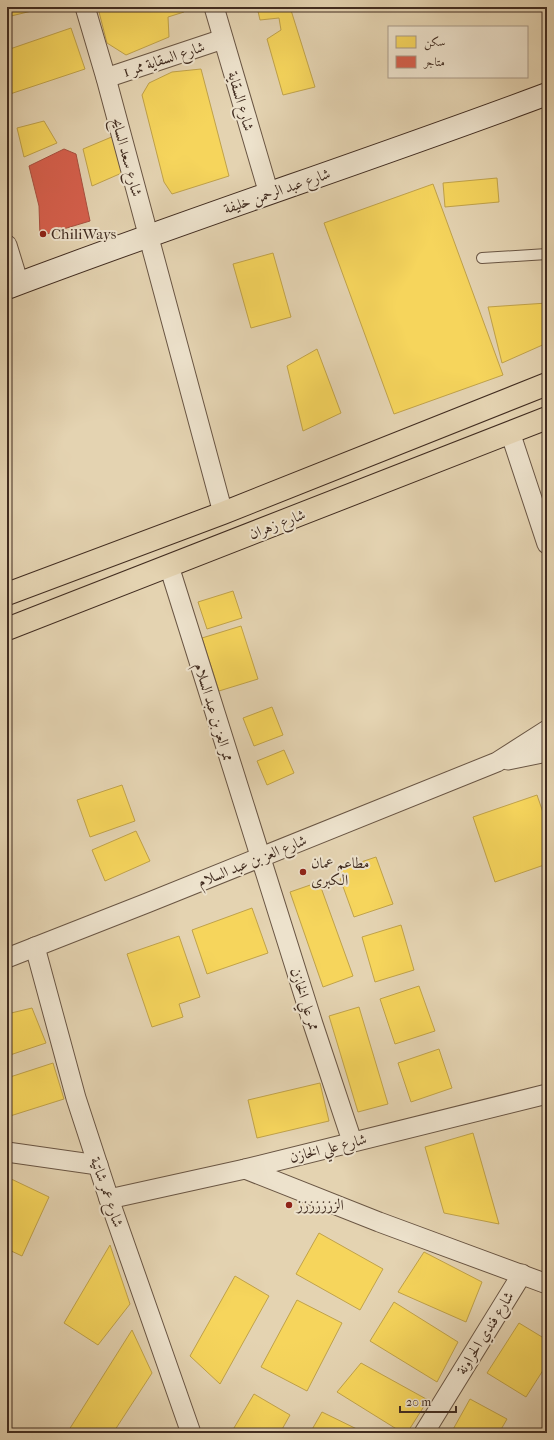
<svg xmlns="http://www.w3.org/2000/svg" width="554" height="1440" font-family="'IM FELL French Canon',Amiri,serif">
<style>
.homes{fill:#f6d55c;stroke:#c0a24a}
.shops{fill:#d6604d;stroke:#a95040}
.lines{fill:none;stroke-linecap:round;stroke-linejoin:round}
.lane-casing{stroke:#6a5644;stroke-width:12}
.street-casing{stroke:#6a5644;stroke-width:21}
.secondary-casing{stroke:#412c20;stroke-width:24}
.primary-casing{stroke:#412c20;stroke-width:24}
.lane{stroke:#ede2cc;stroke-width:10}
.street{stroke:#ede2cc;stroke-width:19}
.secondary{stroke:#ede2cc;stroke-width:22}
.primary{stroke:#e4d3b1;stroke-width:22}
.poi-dot{fill:#8f2418;stroke:#ede2cc;stroke-width:1.5}
.labels{text-anchor:middle;stroke-width:4;stroke-linejoin:round;paint-order:stroke}
.street-label{font-size:15px;fill:#412c20;stroke:#ede2cc}
.poi-label{font-size:15px;fill:#412c20;stroke:#ede2cc;text-anchor:start}
</style>
<rect width="100%" height="100%" fill="#e4d3b1"/>
<filter id="stains"><feTurbulence type="fractalNoise" baseFrequency=".005" numOctaves="4"/><feColorMatrix values="0 0 0 0 .2 0 0 0 0 .09 0 0 0 0 .02 0 0 0 .5 -.17"/></filter>
<radialGradient id="worn" r=".72"><stop offset=".6" stop-color="#630" stop-opacity="0"/><stop offset="1" stop-color="#630" stop-opacity=".3"/></radialGradient>
<g class="homes">
<path d="M7,7H48L7,17Z"/>
<path d="M116,7H183L184,12L168,17L169,37L126,55L107,43L99,12Z"/>
<path d="M257,7H290L315,87L283,95L267,39L281,30L279,18L260,20Z"/>
<path d="M71,28L85,69L10,94L7,82V50Z"/>
<path d="M201,69L229,176L172,194L164,182L142,95L149,83L172,72Z"/>
<path d="M44,121L57,143L24,157L17,128Z"/>
<path d="M114,136L124,172L92,186L83,149Z"/>
<path d="M497,178L499,202L445,207L443,183Z"/>
<path d="M433,184L503,375L394,414L324,223Z"/>
<path d="M273,253L291,317L251,328L233,264Z"/>
<path d="M547,303V343L502,363L488,307Z"/>
<path d="M317,349L341,413L303,431L287,366Z"/>
<path d="M233,591L242,618L207,629L198,602Z"/>
<path d="M241,626L258,679L219,691L202,638Z"/>
<path d="M272,707L283,735L254,746L243,718Z"/>
<path d="M284,750L294,773L267,785L257,761Z"/>
<path d="M122,785L135,821L90,837L77,800Z"/>
<path d="M537,795L547,824V864L495,882L473,817Z"/>
<path d="M136,831L150,861L105,881L92,850Z"/>
<path d="M376,857L393,904L354,917L337,870Z"/>
<path d="M319,882L353,976L323,987L290,892Z"/>
<path d="M252,908L268,953L207,974L192,930Z"/>
<path d="M401,925L414,970L375,982L362,937Z"/>
<path d="M179,936L200,997L179,1004L183,1017L152,1027L127,954Z"/>
<path d="M419,986L435,1031L395,1044L380,999Z"/>
<path d="M359,1007L388,1104L358,1112L329,1016Z"/>
<path d="M32,1008L46,1043L7,1056V1014Z"/>
<path d="M439,1049L452,1088L411,1102L398,1063Z"/>
<path d="M53,1063L64,1099L7,1117V1078Z"/>
<path d="M320,1083L329,1121L257,1138L248,1100Z"/>
<path d="M473,1133L499,1224L444,1213L425,1147Z"/>
<path d="M7,1177L49,1197L22,1256L7,1249Z"/>
<path d="M319,1233L383,1269L360,1310L296,1274Z"/>
<path d="M110,1245L130,1304L98,1345L64,1323Z"/>
<path d="M424,1252L482,1282L466,1322L398,1292Z"/>
<path d="M235,1276L269,1296L220,1384L190,1356Z"/>
<path d="M297,1300L342,1323L307,1391L261,1367Z"/>
<path d="M394,1302L458,1342L437,1382L370,1341Z"/>
<path d="M519,1323L547,1340V1364L526,1397L487,1373Z"/>
<path d="M132,1330L152,1373L113,1433H67Z"/>
<path d="M361,1363L428,1400L407,1433H403L337,1392Z"/>
<path d="M254,1394L290,1415L280,1433H231Z"/>
<path d="M470,1399L507,1419L499,1433H451Z"/>
<path d="M322,1412L365,1433H310Z"/>
<path d="M547,1417V1433L541,1430Z"/>
</g>
<path class="shops" d="M64,149L76,154L90,221L40,236L39,206L29,166Z"/>
<g class="lines">
<g class="lane-casing">
<path id="lane" d="M482,258L547,254"/>
</g>
<g class="street-casing">
<g id="street">
<path d="M85,7L106,78L223,513"/>
<path d="M214,7L269,194"/>
<path d="M106,78L223,39"/>
<path d="M7,245L19,284"/>
<path d="M510,432L547,544"/>
<path d="M169,566L313,1024L352,1141"/>
<path d="M508,760L547,752"/>
<path d="M35,947L76,1098L109,1199L191,1433"/>
<path d="M7,958L147,903L497,762L547,730"/>
<path d="M7,1152L98,1165"/>
<path d="M245,1169L379,1222L547,1284"/>
<path d="M109,1199L245,1169L547,1094"/>
<path d="M424,1433L522,1274"/>
</g>
</g>
<g class="secondary-casing">
<path id="secondary" d="M7,288C186,220 368,161 547,94"/>
</g>
<g class="primary-casing">
<g id="primary">
<path d="M7,594L223,513L547,384"/>
<path d="M7,629L547,418"/>
</g>
</g>
<use href="#lane" class="lane"/>
<use href="#street" class="street"/>
<use href="#secondary" class="secondary"/>
<use href="#primary" class="primary"/>
</g>
<g class="poi-dot">
<circle cx="43" cy="234" r="4"/>
<circle cx="303" cy="872" r="4"/>
<circle cx="289" cy="1205" r="4"/>
</g>
<g class="labels">
<g class="street-label">
<text transform="translate(164 59) rotate(-18)" y="5">شارع السقاية ممر 1</text>
<text transform="translate(241 101) rotate(74)" y="5">شارع السقاية</text>
<text transform="translate(127 157) rotate(75)" y="5">شارع سعد السايح</text>
<text transform="translate(277 191) rotate(-19)" y="5">شارع عبد الرحمن خليفة</text>
<text transform="translate(277 524) rotate(-21)" y="5">شارع زهران</text>
<text transform="translate(214 712) rotate(73)" y="5">ممر العز بن عبد السلام</text>
<text transform="translate(252 861) rotate(-22)" y="5">شارع العز بن عبد السلام</text>
<text transform="translate(305 999) rotate(72)" y="5">ممر علي الخازن</text>
<text transform="translate(328 1148) rotate(-14)" y="5">شارع علي الخازن</text>
<text transform="translate(107 1192) rotate(71)" y="5">شارع عمر شاتية</text>
<text transform="translate(485 1333) rotate(-58)" y="5">شارع فندي الحراونة</text>
</g>
<g class="poi-label">
<text x="51" y="239">ChiliWays</text>
<text x="311" y="868">مطاعم عمان<tspan x="311" dy="17">الكبرى</tspan></text>
<text x="297" y="1210">الززززززز</text>
</g>
</g>
<rect width="554" height="1440" fill="none" stroke="#e4d3b1" stroke-width="24"/>
<rect x="8" y="8" width="538" height="1424" fill="none" stroke="#412c20" stroke-width="2"/>
<rect x="12" y="12" width="530" height="1416" fill="none" stroke="#412c20"/>
<rect x="388" y="26" width="140" height="52" fill="#ede2cc" stroke="#a89987"/>
<rect x="396" y="36" width="20" height="12" fill="#f6d55c" stroke="#a89987"/>
<text x="424" y="46" font-size="12" fill="#412c20">سكن</text>
<rect x="396" y="56" width="20" height="12" fill="#d6604d" stroke="#a89987"/>
<text x="424" y="66" font-size="12" fill="#412c20">متاجر</text>
<path d="M400 1406v6h56v-6" fill="none" stroke="#412c20" stroke-width="2"/>
<text x="406" y="1406" font-size="12" fill="#412c20" stroke="#ede2cc" stroke-width="3" paint-order="stroke">20 m</text>
<rect width="100%" height="100%" filter="url(#stains)"/>
<rect width="100%" height="100%" fill="url(#worn)"/>
</svg>
